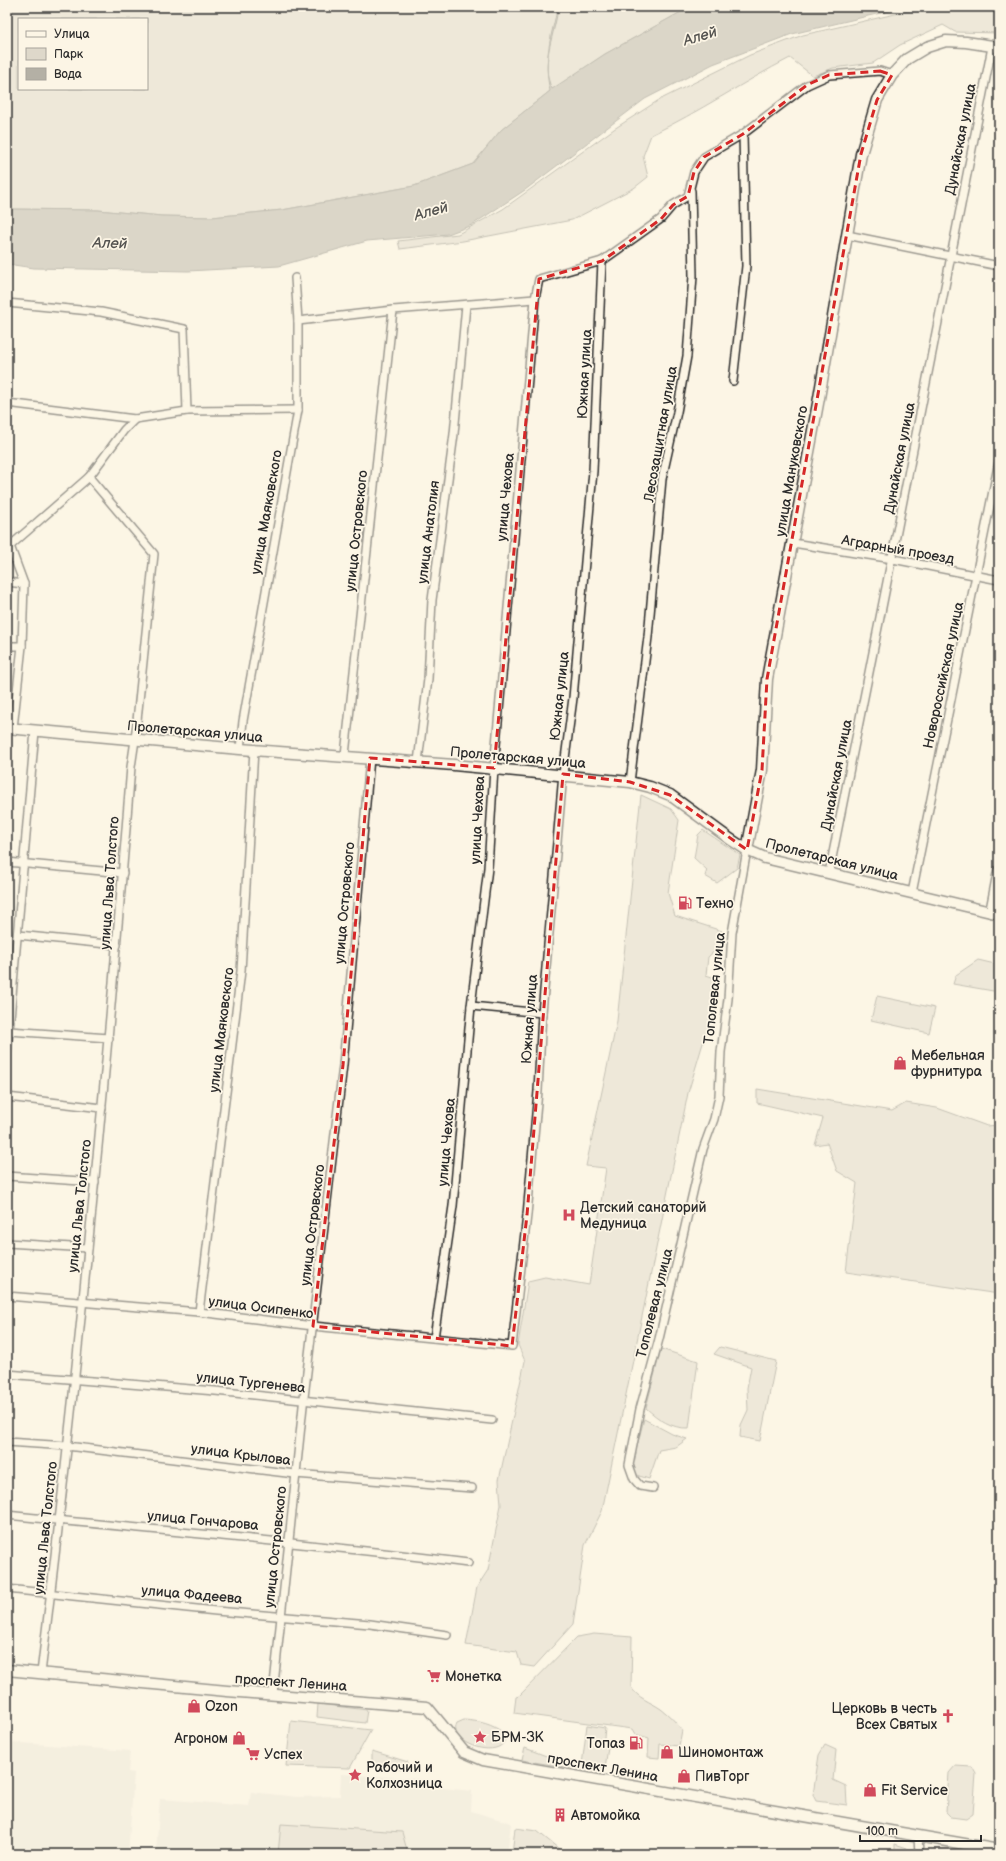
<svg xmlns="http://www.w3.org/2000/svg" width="1006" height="1861" font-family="'Balsamiq Sans',sans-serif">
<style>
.built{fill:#ece6d7}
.green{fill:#ded8ca;stroke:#84827a;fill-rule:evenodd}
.water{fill:#b4b0a5;stroke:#7d7b74}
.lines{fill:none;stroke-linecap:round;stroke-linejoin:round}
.street-casing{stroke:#2b2b2b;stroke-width:10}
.secondary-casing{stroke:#2b2b2b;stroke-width:13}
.street{stroke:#fcf5e5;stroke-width:7}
.secondary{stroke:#fcf5e5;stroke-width:10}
.marked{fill:none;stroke:#d62828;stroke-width:3;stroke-dasharray:8 5;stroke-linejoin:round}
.labels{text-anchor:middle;stroke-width:3.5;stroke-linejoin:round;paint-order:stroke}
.street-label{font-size:14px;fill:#2b2b2b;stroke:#fcf5e5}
.poi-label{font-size:14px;fill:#2b2b2b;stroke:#fcf5e5;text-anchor:start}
.water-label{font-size:15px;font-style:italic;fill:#545350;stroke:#fcf5e5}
</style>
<rect width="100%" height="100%" fill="#fcf5e5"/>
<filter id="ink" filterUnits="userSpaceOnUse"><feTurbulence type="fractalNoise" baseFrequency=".025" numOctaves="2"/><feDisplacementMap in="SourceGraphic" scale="8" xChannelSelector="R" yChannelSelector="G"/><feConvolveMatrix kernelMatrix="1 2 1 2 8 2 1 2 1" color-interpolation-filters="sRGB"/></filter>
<g filter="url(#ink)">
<g class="built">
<path d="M7,1742L130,1751L128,1772L134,1773L128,1854H7Z"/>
<path d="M341,1774L419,1779L423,1780V1786L472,1791L471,1811L511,1823L507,1854H156L160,1799L249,1806L251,1792L297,1797L340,1796Z"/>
</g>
<g class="green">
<path d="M7,7H690L605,54L550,91L501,130L473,164L414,186L282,210L212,217L162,216L98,210L7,209ZM19,19H147V89H19Z"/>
<path d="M926,7H999V33L955,32L943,25L900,45L873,63L833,68L813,76L790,58C743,82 699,112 651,135L643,156L648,177L634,188L572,220L463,241L400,249L398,241L458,234L503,209L614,129L659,100L750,55L803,35Z"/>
<path d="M641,795L671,809L679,820L668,893L675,916L722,931V944L708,957L706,975L718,979L715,1003L688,1093L602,1511L585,1545L573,1624L534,1667L521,1665L517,1652L466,1645L477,1587L488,1570L501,1505L499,1480L525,1361L518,1345L528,1281L545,1277L589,1285L606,1168L586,1166L617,1021Z"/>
<path d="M703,830L740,855L737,868L717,883L705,876L707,870L694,858L698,835Z"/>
<path d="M978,960L999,965V992L953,984L956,975Z"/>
<path d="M877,996L935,1008L929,1033L871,1020Z"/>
<path d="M757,1089L892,1111L906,1103L937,1108L987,1126L999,1125V1294L846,1272L857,1183L837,1171L827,1143L815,1145L823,1118L757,1103Z"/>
<path d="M720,1347L776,1361L760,1441L740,1437L741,1425L748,1410L747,1388L751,1367L714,1354Z"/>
<path d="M661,1349L698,1361L689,1428C672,1429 658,1419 646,1408Z"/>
<path d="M644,1419L672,1434L687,1439L676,1447L659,1450L649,1479L636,1475L633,1462Z"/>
<path d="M594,1634L632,1637L631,1687C637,1698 651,1702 661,1709C669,1715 676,1722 682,1730L679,1746L660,1744L659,1758L648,1757L649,1738L635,1734L632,1729L514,1713L516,1697L519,1696L577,1637Z"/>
<path d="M318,1704L367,1710L365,1723L317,1717Z"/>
<path d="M464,1720C479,1721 493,1724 505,1734C509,1762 446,1746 457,1723Z"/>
<path d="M291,1721L371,1730L350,1768L286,1766Z"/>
<path d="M587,1725L605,1728L603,1746L608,1747L605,1768L582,1765Z"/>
<path d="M825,1745L836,1750L833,1780L846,1786L847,1805L816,1801L813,1795L819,1755Z"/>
<path d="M525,1748L549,1757L570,1762V1768L522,1760Z"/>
<path d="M372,1751L408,1762V1770L372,1767Z"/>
<path d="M955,1766L972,1767L976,1774L973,1814L966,1819L951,1817L946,1812L949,1773Z"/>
<path d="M281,1824L402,1832L408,1854H278Z"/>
<path d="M515,1828L537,1831L559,1849L560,1854H512Z"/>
<path d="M895,1844L907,1848L909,1854H895Z"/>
</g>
<path class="water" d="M558,7C556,33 539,63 552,89L605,54L690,7H906L792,34L713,64L645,99L525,190L472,225L448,234L367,241L279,266L188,271L34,268L7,264V209L98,210L162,216L212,217L282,210L414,186L473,164L501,130L550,91C543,62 551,35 558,7Z"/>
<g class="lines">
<g class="street-casing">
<g id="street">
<path d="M847,235L999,266"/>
<path d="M7,303L101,312L184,329L187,411L135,419L7,403"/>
<path d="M298,321L393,310L535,299"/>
<path d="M733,381L746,266L743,134"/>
<path d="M187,411L298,410"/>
<path d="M793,543L893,559L999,580"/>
<path d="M7,544L10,546L24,584L22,646L13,728"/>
<path d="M10,546L89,477L124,430L135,419"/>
<path d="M7,582L24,584"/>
<path d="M7,646H22"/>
<path d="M240,749L243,721L298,410V321L295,278"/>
<path d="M345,755L393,310"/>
<path d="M418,762L428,679L432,600L454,434L466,305"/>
<path d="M630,782L648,637L662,479L677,412L687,356L693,276L691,191"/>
<path d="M7,862L123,873"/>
<path d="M829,873C885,598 937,322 992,47"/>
<path d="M912,893L999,461"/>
<path d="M18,935L117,945"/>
<path d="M471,1006L542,1013"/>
<path d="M9,1031L109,1038"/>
<path d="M7,1053L35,731"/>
<path d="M7,1097L102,1108"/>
<path d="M7,1176L95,1182"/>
<path d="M7,1243L88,1248"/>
<path d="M7,1296L199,1312L313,1326L512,1346L527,1215L538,1091L542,1013L563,774L573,698L593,471L602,261"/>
<path d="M199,1312L241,971L254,750"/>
<path d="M434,1338L453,1206L471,1006L488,868L494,768L535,299L539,279L602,261L661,219L673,205L688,196L694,172L704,157L743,134L807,85L829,75L880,71L892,75"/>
<path d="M7,1374L215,1391L492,1420"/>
<path d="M7,1442L67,1446L295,1474L472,1488"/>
<path d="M653,1488L640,1486L634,1479L629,1465L640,1409L659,1339L703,1149L714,1119L719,1096L721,1052L728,999L732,933L747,850"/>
<path d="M7,1515C161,1531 315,1543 468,1563"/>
<path d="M7,1589L216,1611L370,1624L447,1635"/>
<path d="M41,1673C78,1372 107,1070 131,767L135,740L154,554L89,477"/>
<path d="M273,1694L303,1406L343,1065L370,758"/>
<path d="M918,1836L919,1854"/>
</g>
</g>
<g class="secondary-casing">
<g id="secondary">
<path d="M7,728L240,749L454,765L630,782L650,787L670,795L730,839L747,850L765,858L999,914"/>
<path d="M747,850L762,770L767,679L819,398L861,154L877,100L892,75L907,59L927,47L946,41L966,42L999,47"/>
<path d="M991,912L999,871"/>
<path d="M7,1670L227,1691L427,1707L464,1752L483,1760L999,1850"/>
</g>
</g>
<use href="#street" class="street"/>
<use href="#secondary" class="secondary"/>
</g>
</g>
<path d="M0 0H1006V1861H0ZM880,71L892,75L877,100L861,154L767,679L762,770L747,850L670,795L630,782L563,774L527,1215L512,1346L313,1326L343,1065L370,758L494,768L539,279L602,261L661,219L673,205L688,196L694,172L704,157L743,134L807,85L829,75Z" fill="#fcf5e5" fill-opacity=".55" fill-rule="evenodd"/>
<path class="marked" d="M880,71L892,75L877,100L861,154L767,679L762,770L747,850L670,795L630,782L563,774L527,1215L512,1346L313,1326L343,1065L370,758L494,768L539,279L602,261L661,219L673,205L688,196L694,172L704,157L743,134L807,85L829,75Z"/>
<defs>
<g id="fuel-bare" transform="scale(1.08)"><path d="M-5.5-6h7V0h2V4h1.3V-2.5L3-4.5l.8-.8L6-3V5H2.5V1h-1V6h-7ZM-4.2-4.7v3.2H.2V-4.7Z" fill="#d1495b" stroke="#fcf5e5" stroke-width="2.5" paint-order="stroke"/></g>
<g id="shop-bare" transform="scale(1.08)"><path d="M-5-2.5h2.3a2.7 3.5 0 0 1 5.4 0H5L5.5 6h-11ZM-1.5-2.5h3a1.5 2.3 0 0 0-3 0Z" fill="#d1495b" stroke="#fcf5e5" stroke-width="2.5" paint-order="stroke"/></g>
<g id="hospital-bare" transform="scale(1.08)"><path d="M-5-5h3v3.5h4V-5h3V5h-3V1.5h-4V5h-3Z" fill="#d1495b" stroke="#fcf5e5" stroke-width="2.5" paint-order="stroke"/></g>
<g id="supermarket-bare" transform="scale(1.08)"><path d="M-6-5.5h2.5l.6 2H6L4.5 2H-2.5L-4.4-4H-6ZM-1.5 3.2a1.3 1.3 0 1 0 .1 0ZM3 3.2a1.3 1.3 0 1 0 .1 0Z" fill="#d1495b" stroke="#fcf5e5" stroke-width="2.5" paint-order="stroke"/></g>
<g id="church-bare" transform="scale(1.08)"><path d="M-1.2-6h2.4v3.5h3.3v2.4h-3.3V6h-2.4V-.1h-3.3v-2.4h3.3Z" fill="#d1495b" stroke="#fcf5e5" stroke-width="2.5" paint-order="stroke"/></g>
<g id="sight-bare" transform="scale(1.08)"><path d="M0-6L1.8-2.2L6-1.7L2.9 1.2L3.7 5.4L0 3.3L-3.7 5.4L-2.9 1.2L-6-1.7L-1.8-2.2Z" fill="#d1495b" stroke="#fcf5e5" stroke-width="2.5" paint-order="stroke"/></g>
<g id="building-bare" transform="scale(1.08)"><path d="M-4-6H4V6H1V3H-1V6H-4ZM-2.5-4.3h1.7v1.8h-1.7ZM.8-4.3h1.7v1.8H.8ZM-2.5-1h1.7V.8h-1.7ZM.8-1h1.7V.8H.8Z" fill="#d1495b" stroke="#fcf5e5" stroke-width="2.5" paint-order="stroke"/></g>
</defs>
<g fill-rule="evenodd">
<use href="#fuel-bare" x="685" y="903"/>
<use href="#shop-bare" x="900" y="1063"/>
<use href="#hospital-bare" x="569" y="1215"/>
<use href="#supermarket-bare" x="434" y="1676"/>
<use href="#shop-bare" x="194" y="1706"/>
<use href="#church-bare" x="948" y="1716"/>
<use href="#sight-bare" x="480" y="1737"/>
<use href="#shop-bare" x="239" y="1738"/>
<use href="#fuel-bare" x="636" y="1743"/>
<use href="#shop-bare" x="667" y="1752"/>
<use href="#supermarket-bare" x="253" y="1754"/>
<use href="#sight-bare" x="355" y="1775"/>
<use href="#shop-bare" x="684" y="1776"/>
<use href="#shop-bare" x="870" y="1790"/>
<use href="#building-bare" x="560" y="1815"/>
</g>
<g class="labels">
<g class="street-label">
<text transform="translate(960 139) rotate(-79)" y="5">Дунайская улица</text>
<text transform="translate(584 374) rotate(-87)" y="5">Южная улица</text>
<text transform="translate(660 434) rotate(-80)" y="5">Лесозащитная улица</text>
<text transform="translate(899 458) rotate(-79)" y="5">Дунайская улица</text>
<text transform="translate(791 471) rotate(-80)" y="5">улица Мануковского</text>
<text transform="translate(505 497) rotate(-85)" y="5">улица Чехова</text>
<text transform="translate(266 512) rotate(-80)" y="5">улица Маяковского</text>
<text transform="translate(356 531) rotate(-84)" y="5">улица Островского</text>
<text transform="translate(428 532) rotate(-83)" y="5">улица Анатолия</text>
<text transform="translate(898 549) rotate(10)" y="5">Аграрный проезд</text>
<text transform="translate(943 675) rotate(-78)" y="5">Новороссийская улица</text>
<text transform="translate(559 696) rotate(-84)" y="5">Южная улица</text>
<text transform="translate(195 731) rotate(5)" y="5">Пролетарская улица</text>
<text transform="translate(518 757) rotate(5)" y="5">Пролетарская улица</text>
<text transform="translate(836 775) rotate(-79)" y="5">Дунайская улица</text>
<text transform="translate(477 820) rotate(-87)" y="5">улица Чехова</text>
<text transform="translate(832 859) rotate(14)" y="5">Пролетарская улица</text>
<text transform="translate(109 883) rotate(-86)" y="5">улица Льва Толстого</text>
<text transform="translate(344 903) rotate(-85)" y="5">улица Островского</text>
<text transform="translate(714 988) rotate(-84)" y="5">Тополевая улица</text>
<text transform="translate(529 1019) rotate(-86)" y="5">Южная улица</text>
<text transform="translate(221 1030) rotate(-83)" y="5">улица Маяковского</text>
<text transform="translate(446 1142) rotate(-85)" y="5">улица Чехова</text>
<text transform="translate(79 1206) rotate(-84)" y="5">улица Льва Толстого</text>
<text transform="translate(312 1225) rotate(-83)" y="5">улица Островского</text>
<text transform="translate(654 1303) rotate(-76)" y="5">Тополевая улица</text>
<text transform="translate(261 1307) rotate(7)" y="5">улица Осипенко</text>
<text transform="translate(251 1382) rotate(6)" y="5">улица Тургенева</text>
<text transform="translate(241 1454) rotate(7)" y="5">улица Крылова</text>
<text transform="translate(203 1520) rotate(5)" y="5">улица Гончарова</text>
<text transform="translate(45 1528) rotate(-84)" y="5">улица Льва Толстого</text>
<text transform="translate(275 1547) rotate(-84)" y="5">улица Островского</text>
<text transform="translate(192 1594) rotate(5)" y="5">улица Фадеева</text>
<text transform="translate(291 1682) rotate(4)" y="5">проспект Ленина</text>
<text transform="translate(603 1767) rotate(10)" y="5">проспект Ленина</text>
</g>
<g class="poi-label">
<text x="696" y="908">Техно</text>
<text x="911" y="1060">Мебельная<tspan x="911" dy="16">фурнитура</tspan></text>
<text x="580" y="1212">Детский санаторий<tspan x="580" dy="16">Медуница</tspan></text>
<text x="445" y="1681">Монетка</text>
<text x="205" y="1711">Ozon</text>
<text x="937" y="1713" text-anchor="end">Церковь в честь<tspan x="937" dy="16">Всех Святых</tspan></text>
<text x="491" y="1742">БРМ-ЗК</text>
<text x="228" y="1743" text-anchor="end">Агроном</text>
<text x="625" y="1748" text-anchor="end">Топаз</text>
<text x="678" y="1757">Шиномонтаж</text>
<text x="264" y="1759">Успех</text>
<text x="366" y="1772">Рабочий и<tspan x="366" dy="16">Колхозница</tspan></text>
<text x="695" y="1781">ПивТорг</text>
<text x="881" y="1795">Fit Service</text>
<text x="571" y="1820">Автомойка</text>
</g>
<g class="water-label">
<text transform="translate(700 36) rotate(-17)" y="5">Алей</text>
<text transform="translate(431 211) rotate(-16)" y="5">Алей</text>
<text transform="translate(110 243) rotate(2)" y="5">Алей</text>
</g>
</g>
<rect width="1006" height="1861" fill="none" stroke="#fcf5e5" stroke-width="24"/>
<rect x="12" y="12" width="982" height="1837" fill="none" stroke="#2b2b2b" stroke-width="1.5" filter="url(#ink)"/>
<rect x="18" y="18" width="130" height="72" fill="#fcf5e5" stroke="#a8a49b"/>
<rect x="26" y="31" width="20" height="6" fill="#fcf5e5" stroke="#a8a49b"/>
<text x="54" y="38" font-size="12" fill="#2b2b2b">Улица</text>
<rect x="26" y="48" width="20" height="12" fill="#ded8ca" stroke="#a8a49b"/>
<text x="54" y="58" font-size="12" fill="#2b2b2b">Парк</text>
<rect x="26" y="68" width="20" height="12" fill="#b4b0a5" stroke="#a8a49b"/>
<text x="54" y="78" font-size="12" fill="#2b2b2b">Вода</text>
<path d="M860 1835v6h121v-6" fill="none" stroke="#2b2b2b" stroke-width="2"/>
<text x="866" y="1835" font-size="12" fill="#2b2b2b" stroke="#fcf5e5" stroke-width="3" paint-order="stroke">100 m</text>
</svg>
